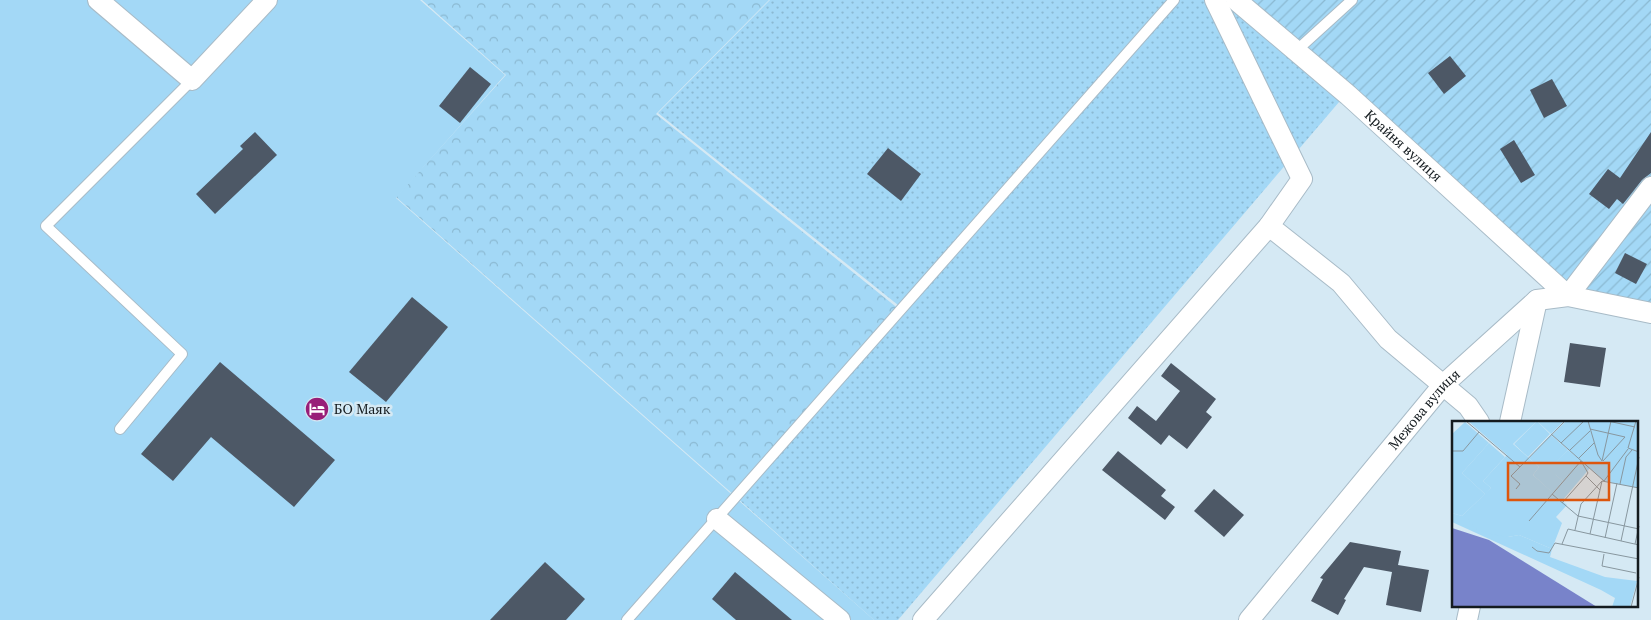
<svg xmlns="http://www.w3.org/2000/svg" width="1651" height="620" font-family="'PT Serif',serif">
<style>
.grass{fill:url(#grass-dots)}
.forest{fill:url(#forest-crowns)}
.park{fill:#a3d8f6}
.garden{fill:url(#garden-furrows)}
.building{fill:#4d5866}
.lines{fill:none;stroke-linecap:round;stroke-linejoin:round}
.service-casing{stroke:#a8bbc7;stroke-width:12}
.minor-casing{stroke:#a8bbc7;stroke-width:22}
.service{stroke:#fff;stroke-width:10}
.minor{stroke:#fff;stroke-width:20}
.labels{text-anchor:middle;stroke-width:5;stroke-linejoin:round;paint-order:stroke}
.street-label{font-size:14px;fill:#141b1f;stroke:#d5e9f4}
.poi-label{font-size:14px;fill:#141b1f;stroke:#d5e9f4;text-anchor:start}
.inset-road{fill:none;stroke:#88979f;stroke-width:1}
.view{fill:#dd560d;fill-opacity:0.15;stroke:#dd560d;stroke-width:2.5}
.inset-edge{fill:none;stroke:#141b1f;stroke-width:2.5}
</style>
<defs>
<pattern id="grass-dots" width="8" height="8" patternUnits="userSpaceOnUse" patternTransform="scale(1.25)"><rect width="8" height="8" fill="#a3d8f6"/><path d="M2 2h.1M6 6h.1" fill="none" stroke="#8bb9d2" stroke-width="1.8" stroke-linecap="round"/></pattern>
<pattern id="forest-crowns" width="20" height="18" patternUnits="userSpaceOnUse" patternTransform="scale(1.25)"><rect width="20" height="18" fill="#a3d8f6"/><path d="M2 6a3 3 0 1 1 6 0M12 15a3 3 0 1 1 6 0" fill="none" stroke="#8bb9d2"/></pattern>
<pattern id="garden-furrows" width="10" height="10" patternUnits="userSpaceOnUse" patternTransform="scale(1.25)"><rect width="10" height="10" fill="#a3d8f6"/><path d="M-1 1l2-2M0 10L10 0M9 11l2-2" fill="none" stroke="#8bb9d2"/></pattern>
</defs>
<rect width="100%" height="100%" fill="#d5e9f4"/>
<path class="grass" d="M770,0H1234L1345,95L898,620H874L737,498L903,309L658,113Z"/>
<path class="forest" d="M422,0H769L656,114L900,310L735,496L396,197L506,75Z"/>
<path class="park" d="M0,0H420L505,75L396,198L874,620H0Z"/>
<path class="garden" d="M1236,0H1651V313L1568,296Z"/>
<g class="building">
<path d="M1450,56L1466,76L1444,94L1428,73Z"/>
<path d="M470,67L491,84L460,123L439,106Z"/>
<path d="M1552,79L1567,106L1544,118L1530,90Z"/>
<path d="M255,132L277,155L215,214L196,194L243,149L240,146Z"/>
<path d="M1651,132V173L1642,180L1623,204L1617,199L1609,209L1589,194L1608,169L1620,178Z"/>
<path d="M1514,140L1535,175L1521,183L1500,149Z"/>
<path d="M888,148L921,174L901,201L867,174Z"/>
<path d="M1625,253L1647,264L1636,284L1615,273Z"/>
<path d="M412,297L448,327L386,402L349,372Z"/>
<path d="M1570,343L1606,348L1600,387L1564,382Z"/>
<path d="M220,362L335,460L294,507L211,437L173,481L141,454Z"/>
<path d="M1171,363L1216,399L1206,412L1212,417L1187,449L1169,435L1161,445L1128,418L1137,406L1156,421L1180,391L1161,376Z"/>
<path d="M1118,451L1166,490L1161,496L1175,507L1165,520L1102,470Z"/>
<path d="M1214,489L1244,515L1224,537L1194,511Z"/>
<path d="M1350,542L1401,551L1398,565L1429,570L1421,612L1386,605L1392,572L1364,567L1344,599L1346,600L1338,615L1311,601L1323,579L1320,578Z"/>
<path d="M545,562L585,599L566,620H490Z"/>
<path d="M735,572L792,620H736L712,599Z"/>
</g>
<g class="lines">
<g class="service-casing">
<g id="service">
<path d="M1296,51L1352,0"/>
<path d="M120,429L182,354L46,226L192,80"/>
<path d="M627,620L1174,0"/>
</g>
</g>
<g class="minor-casing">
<g id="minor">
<path d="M98,0L192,80L267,0"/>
<path d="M1215,0L1302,179L1269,226L1341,283L1388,339L1468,406L1479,422"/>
<path id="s1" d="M1236,0L1348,95L1568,296L1651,187"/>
<path d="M1510,422L1537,300"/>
<path d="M717,519L840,620"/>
<path d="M923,620L1269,226"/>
<path id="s2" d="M1249,620L1443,385L1537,300L1568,296L1651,313"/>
<path d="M1467,620L1470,606"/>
</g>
</g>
<use href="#service" class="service"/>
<use href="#minor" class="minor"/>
</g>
<defs>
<g id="hotel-disc" transform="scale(1.25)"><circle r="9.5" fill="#981e78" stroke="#d5e9f4"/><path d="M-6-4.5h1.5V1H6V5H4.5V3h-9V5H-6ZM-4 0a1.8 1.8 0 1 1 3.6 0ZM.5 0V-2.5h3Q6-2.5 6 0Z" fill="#fff"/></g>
</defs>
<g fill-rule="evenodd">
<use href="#hotel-disc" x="317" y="409"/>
</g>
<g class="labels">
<g class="street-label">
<text dy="5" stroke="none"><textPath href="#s1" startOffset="222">Крайня вулиця</textPath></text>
<text dy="5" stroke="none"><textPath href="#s2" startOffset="274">Межова вулиця</textPath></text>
</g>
<g class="poi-label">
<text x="334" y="414">БО Маяк</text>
</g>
</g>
<g transform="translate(1452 421)">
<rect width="186" height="186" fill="#d5e9f4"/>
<path d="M85,0L98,13L76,36L62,23ZM37,22L53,36L31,60L39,67L34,73L56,116L67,114L100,128L98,136L153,156L185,160L178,186H160L163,177L149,169L0,101V92L10,95L33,73L10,52ZM116,29L138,47L110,80L101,72L111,60L96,48Z" fill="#a3d8f6"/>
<path d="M99,14L116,29L97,48L111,60L101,72L81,54L87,46L77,37Z" fill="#a3d8f6"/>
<path d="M16,0H85L61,23L87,46L81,54L115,84L104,96L110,102L100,128L67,114L56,116L33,112L25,109L13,94L39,67L31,60L55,34ZM85,0H112L99,13ZM13,1L37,22L10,52L33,73L10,95L0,92V13Z" fill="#a3d8f6"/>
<path d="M114,0H186V67L152,60L100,14Z" fill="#a3d8f6"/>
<path d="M0,107L37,119L145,186H0Z" fill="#7883ca"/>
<path class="inset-road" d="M14,0L68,46M136,0L146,34L150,40L159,0M156,0L183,6M184,0L176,27L187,31M138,8L173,16L151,40M99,13L152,60L176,28M109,22L132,0M118,29L138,10M0,30H11L27,11M127,37L142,22M168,63L174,36L180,29M64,68L68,63L59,55L113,0M100,73L126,95L187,108M110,82L134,55M77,100L129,40L136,52L134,55L148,69M123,109L129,83L150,60L187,67M138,113L150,60M153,117L165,62M169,120L187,36M110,123L116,108L187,124M183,123L187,105M80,126L85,130L97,132L103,122L187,138M152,133L150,145L184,152M179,186L187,156"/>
<path class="view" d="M56,42H157V79H56Z"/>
<rect width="186" height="186" class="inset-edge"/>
</g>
</svg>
